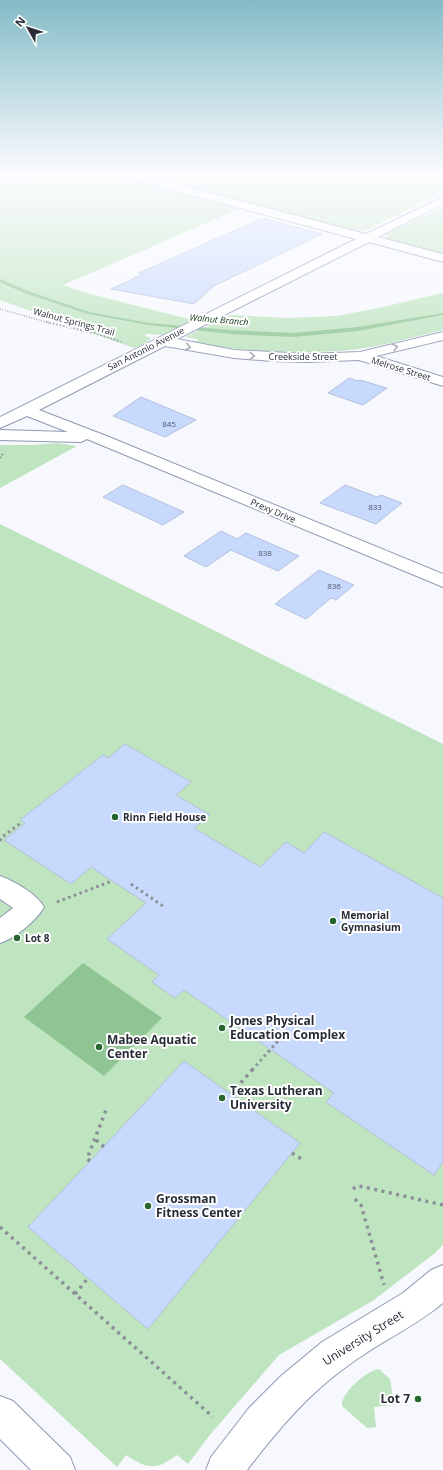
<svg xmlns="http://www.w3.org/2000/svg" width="443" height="1470" font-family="'Open Sans',sans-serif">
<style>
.green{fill:#bfe4c0}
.water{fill:#8fc592}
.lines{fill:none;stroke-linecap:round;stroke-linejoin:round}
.stream{fill:#8fc592;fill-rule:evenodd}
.building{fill:#c8d9fe;stroke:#b4c0d9}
.minor-casing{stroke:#8d98b1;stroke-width:2}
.path-far3{stroke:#8b8f97;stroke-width:1.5;stroke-dasharray:1 1.5;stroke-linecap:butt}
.path-far2{stroke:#8b8f97;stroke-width:2;stroke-dasharray:1.5 2;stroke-linecap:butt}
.path-far1{stroke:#8b8f97;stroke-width:3;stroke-dasharray:2.5 3.5;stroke-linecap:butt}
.path{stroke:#8b8f97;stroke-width:3.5;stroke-dasharray:3 4.5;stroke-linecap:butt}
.minor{fill:#fff;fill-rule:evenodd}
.oneway{stroke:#9ea0a5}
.poi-dot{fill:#27662e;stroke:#fff;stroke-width:1.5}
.labels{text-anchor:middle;stroke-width:4;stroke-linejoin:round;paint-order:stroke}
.number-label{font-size:8px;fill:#4f5768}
.far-water-label{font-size:9px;font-style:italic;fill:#113715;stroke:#fff}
.far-street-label{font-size:9px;fill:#272c36;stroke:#fff}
.poi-label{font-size:10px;font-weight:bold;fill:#272c36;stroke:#fff;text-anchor:start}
.near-poi-label{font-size:12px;font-weight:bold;fill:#272c36;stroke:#fff;text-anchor:start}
.near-street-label{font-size:12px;fill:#272c36;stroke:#fff}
</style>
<rect width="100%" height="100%" fill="#f6f8fe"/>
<g class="green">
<path d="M44,173H106L239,209L63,285L86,293L193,320L163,335L146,334L145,336L151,338L144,344L134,348L0,300V187Z"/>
<path d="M131,173H443V192L367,230L356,231Z"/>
<path d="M443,207V255L385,239L387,234Z"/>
<path d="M443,293V330C412,337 381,347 350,350C306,354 262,352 218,347L215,349L188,341H198V339L185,337L230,315L287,318L337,316L378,308Z"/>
<path d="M57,443L77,446L0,488V445H33Z"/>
<path d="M0,524L443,744V1245L435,1253L374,1300L279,1355L209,1436L188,1464L177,1455C156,1470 149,1470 126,1455L117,1467L0,1359Z"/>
<path d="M379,1369L390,1379L394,1405L374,1407L376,1427L367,1428L342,1406C340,1394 367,1370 379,1369Z"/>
</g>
<path class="water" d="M83,963L162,1018L104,1076L24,1017Z"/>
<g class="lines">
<path class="stream" d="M0,279L28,291L89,312L149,323L230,330L293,333L358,327L443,313V315L358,331L293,337L230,334L149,325L88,314L24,293L0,282Z"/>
</g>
<g class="building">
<path d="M263,218L322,234L214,286L194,304L111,289L143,274L139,273Z"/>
<path d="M349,378L358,381L360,380L387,388L363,405L328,393Z"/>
<path d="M141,397L196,420L165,437L113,416Z"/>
<path d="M123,485L184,512L163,525L103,497Z"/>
<path d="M345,485L377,497L381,495L402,503L376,524L320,503Z"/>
<path d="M221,531L237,539L246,533L299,556L278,571L231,550L206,567L184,556Z"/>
<path d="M319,570L354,585L336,600L331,598L306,619L275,604Z"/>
<path d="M125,744L191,782L176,795L210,815L194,828L260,867L286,842L304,853L324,832L443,898V1162L434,1175L326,1102L334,1093L184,990L175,998L152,982L159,975L107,939L146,903L91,867L71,884L4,840L25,823L20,820L103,755L108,758Z"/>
<path d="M184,1061L300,1143L148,1329L28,1227Z"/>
</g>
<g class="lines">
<g class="minor-casing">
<g id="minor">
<path d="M115,173H134L366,234L443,197V204L378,237L443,254V262L369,242L177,339L234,350L307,354L360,352L443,332V340L376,356L443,377V386L359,360L307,362L272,361L234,358L165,346L39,410L109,437L443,574V587L87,439L81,442L0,440V430L68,432L27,416L0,428V417L356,239L116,175Z"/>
<path d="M0,876C14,881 37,894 44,907C37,920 14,939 0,943V918L13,908L0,899Z"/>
<path d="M443,1265V1303C413,1328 377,1343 346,1367C307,1395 276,1432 247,1470H206L211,1457L249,1408L281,1376L322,1342L403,1293L431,1270Z"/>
<path d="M0,1396L13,1401L70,1457L75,1470H31L0,1439Z"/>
</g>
</g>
<path class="path-far3" d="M0,309L50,323"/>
<g class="path-far2">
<path d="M46,322L98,334L121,342"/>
<path d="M0,458L4,452"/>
</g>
<g class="path-far1">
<path d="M0,841L1,838L22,822"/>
<path d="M131,884L163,906"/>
<path d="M57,902L112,881"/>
<path d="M252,1070L278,1041"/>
</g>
<g class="path">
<path d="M231,1094L253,1069"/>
<path d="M96,1140L104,1147"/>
<path d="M292,1153L303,1160"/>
<path d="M90,1161L87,1159L106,1110"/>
<path d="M353,1189L357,1186L364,1187L443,1205"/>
<path d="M355,1199L361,1205L384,1285"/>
<path d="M0,1227L213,1417"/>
<path d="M75,1294L88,1278"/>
</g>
<use href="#minor" class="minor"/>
</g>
<defs><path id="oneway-chevron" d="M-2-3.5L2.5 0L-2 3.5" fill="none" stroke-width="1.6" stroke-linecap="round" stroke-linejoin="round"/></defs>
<g class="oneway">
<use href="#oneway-chevron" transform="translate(188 347) rotate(12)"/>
<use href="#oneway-chevron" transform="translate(395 347) rotate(-14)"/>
<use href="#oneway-chevron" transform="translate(252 356) rotate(4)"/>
</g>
<linearGradient id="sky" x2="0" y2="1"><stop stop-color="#84bbc6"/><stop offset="0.46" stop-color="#fbfcff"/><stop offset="1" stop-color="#fbfcff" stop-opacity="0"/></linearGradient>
<rect width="443" height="379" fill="url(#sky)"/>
<g class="poi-dot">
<circle cx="115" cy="817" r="4"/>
<circle cx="333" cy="921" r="4"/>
<circle cx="17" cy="938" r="4"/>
<circle cx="222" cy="1028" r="4"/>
<circle cx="99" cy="1047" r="4"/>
<circle cx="222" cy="1098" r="4"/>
<circle cx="148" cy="1206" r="4"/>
<circle cx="418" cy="1399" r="4"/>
</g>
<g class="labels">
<g class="number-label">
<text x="169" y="427">845</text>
<text x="375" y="510">833</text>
<text x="265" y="556">838</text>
<text x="334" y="589">836</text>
</g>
<g class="far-water-label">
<text transform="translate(219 320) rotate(5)" y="3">Walnut Branch</text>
</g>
<g class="far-street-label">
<text transform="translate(74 322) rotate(15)" y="3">Walnut Springs Trail</text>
<text transform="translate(146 349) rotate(-27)" y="3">San Antonio Avenue</text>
<text x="303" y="360">Creekside Street</text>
<text transform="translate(401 369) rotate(17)" y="3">Melrose Street</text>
<text transform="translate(273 511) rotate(23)" y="3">Prexy Drive</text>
</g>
<g class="poi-label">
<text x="123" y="821">Rinn Field House</text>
<text x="341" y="919">Memorial<tspan x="341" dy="12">Gymnasium</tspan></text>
<text x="25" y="942">Lot 8</text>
</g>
<g class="near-poi-label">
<text x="230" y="1025">Jones Physical<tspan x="230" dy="14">Education Complex</tspan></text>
<text x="107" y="1044">Mabee Aquatic<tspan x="107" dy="14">Center</tspan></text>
<text x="230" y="1095">Texas Lutheran<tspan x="230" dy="14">University</tspan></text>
<text x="156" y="1203">Grossman<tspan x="156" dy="14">Fitness Center</tspan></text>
<text x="410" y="1403" text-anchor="end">Lot 7</text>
</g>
<g class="near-street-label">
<text transform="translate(363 1338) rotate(-32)" y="4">University Street</text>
</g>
</g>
<g transform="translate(28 28) rotate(309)" stroke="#ffffff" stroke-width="3" paint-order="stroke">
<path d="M0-3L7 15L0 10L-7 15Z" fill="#272c36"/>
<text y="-6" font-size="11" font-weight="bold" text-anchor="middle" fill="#272c36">N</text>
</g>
</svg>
